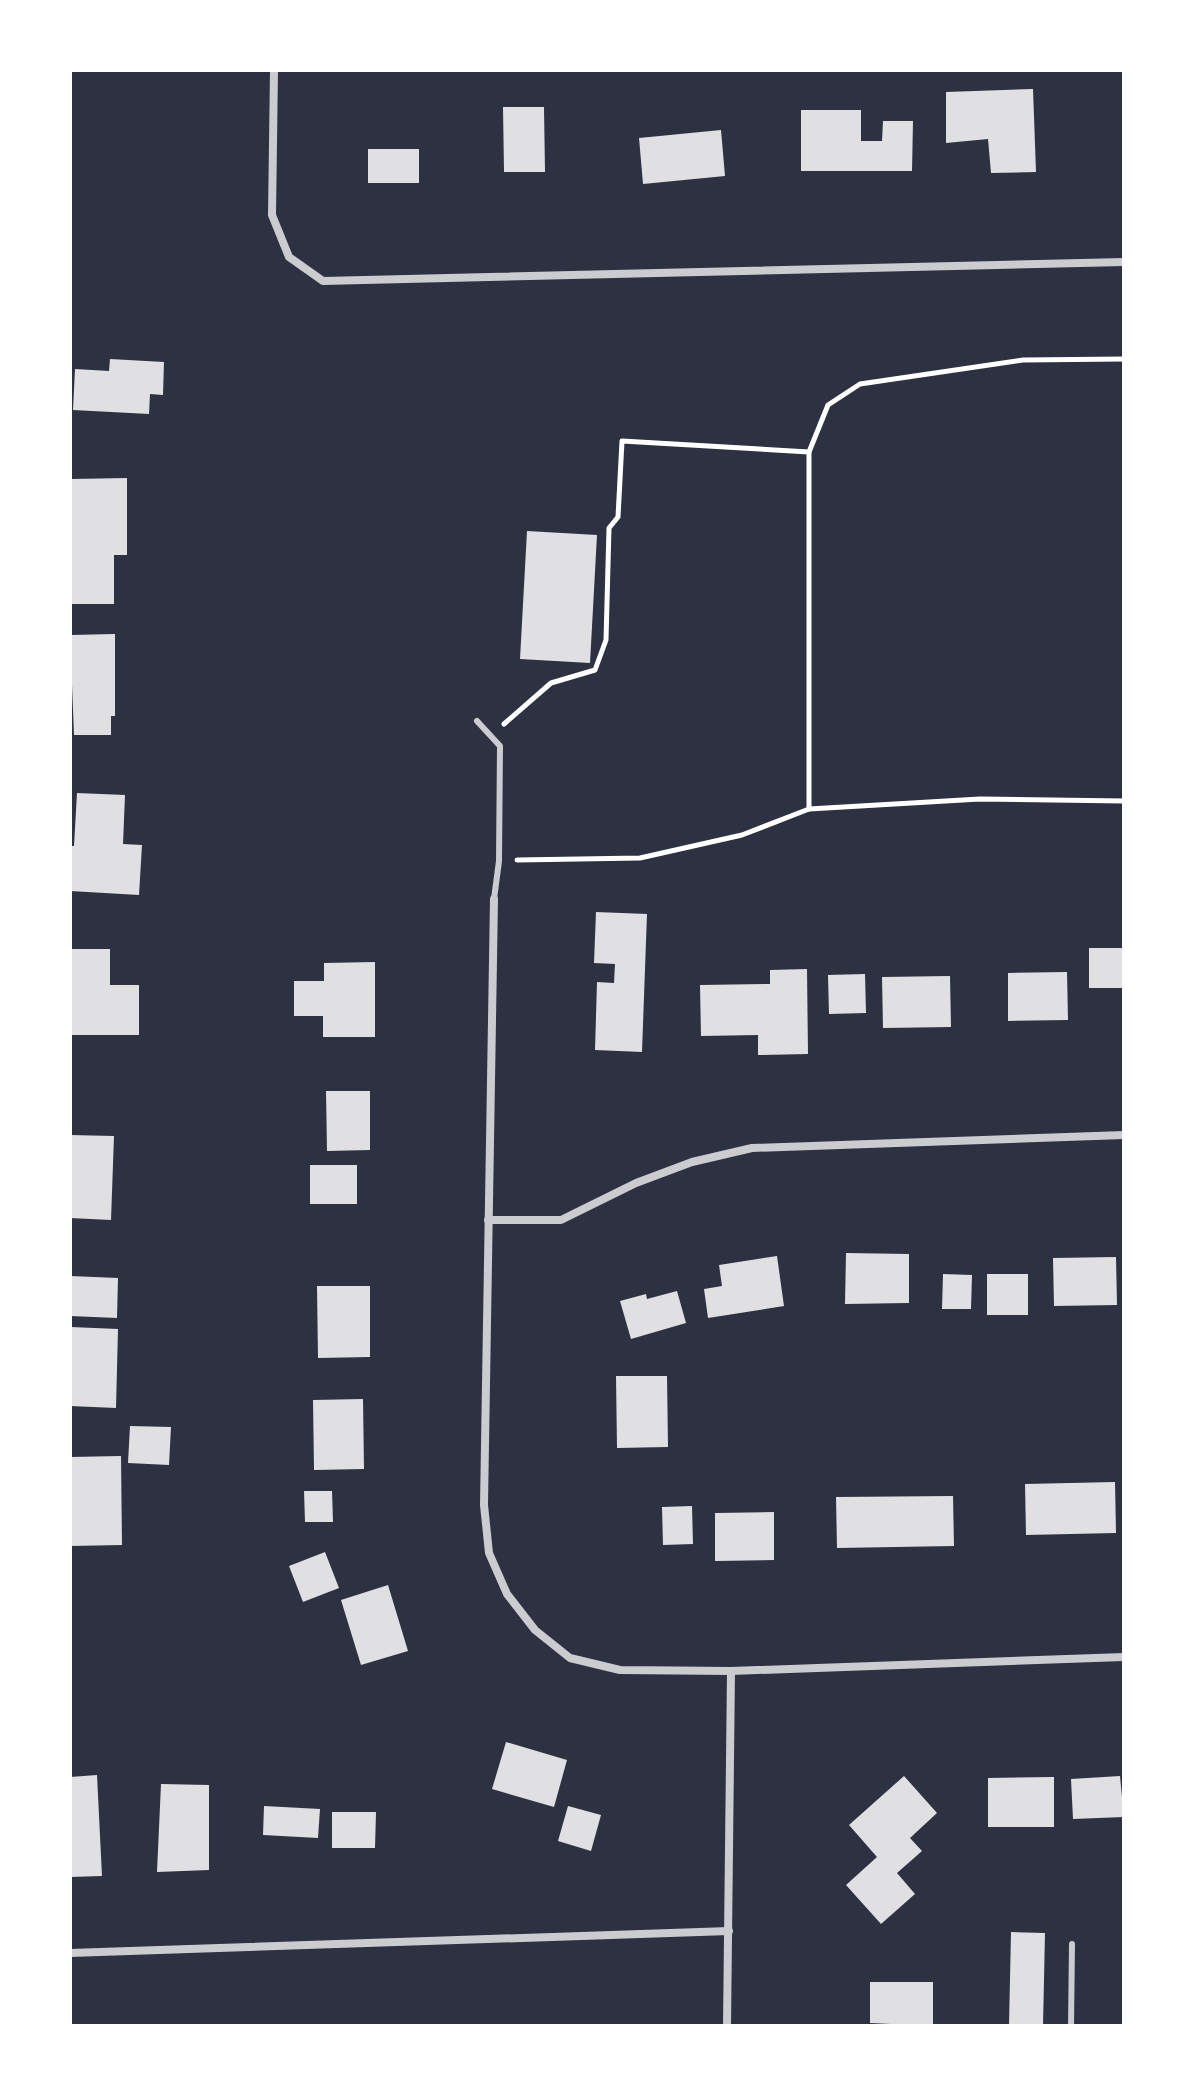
<svg xmlns="http://www.w3.org/2000/svg" width="1194" height="2096" font-family="Poppins,sans-serif">
<style>
.building{fill:#e0e0e3}
.lines{fill:none;stroke-linecap:round;stroke-linejoin:round}
.path{stroke:#fff;stroke-width:5}
.service{stroke:#caccd0;stroke-width:6}
.minor{stroke:#caccd0;stroke-width:8}
</style>
<rect width="100%" height="100%" fill="#2d3142"/>
<g class="building">
<path d="M1033,89L1036,172L991,173L988,139L946,143V92Z"/>
<path d="M503,107H544L545,172H504Z"/>
<path d="M801,110H861V141H882L883,121H913L912,171H801Z"/>
<path d="M721,130L725,176L643,184L639,138Z"/>
<rect x="368" y="149" width="51" height="34"/>
<path d="M110,359L164,362L163,395L150,394L149,414L73,410L75,369L109,371Z"/>
<path d="M127,478V555H114V604H72V479Z"/>
<path d="M527,531L597,535L590,663L520,659Z"/>
<path d="M115,634V716H111V735H74L70,635Z"/>
<path d="M77,793L125,795L123,844L142,845L139,895L70,891V846H74Z"/>
<path d="M596,912L647,914L642,1052L595,1050L597,982L614,983L615,964L594,963Z"/>
<rect x="1089" y="948" width="35" height="40"/>
<path d="M70,949H110V985H139V1035H70Z"/>
<path d="M375,962V1037H323V1016H294V981H324V963Z"/>
<path d="M807,969L808,1054L758,1055V1035L701,1036L700,985L770,984V970Z"/>
<path d="M1067,972L1068,1020L1008,1021V973Z"/>
<path d="M865,974L866,1013L829,1014L828,975Z"/>
<path d="M950,976L951,1027L883,1028L882,977Z"/>
<path d="M326,1091H370V1150L327,1151Z"/>
<path d="M70,1135L114,1136L111,1220L70,1218Z"/>
<rect x="310" y="1165" width="47" height="39"/>
<path d="M846,1253L909,1254V1303L845,1304Z"/>
<path d="M777,1256L784,1306L708,1318L704,1289L722,1286L719,1265Z"/>
<path d="M1116,1257L1117,1305L1054,1306L1053,1258Z"/>
<path d="M943,1274L972,1275L971,1309H942Z"/>
<rect x="987" y="1274" width="41" height="41"/>
<path d="M70,1276L118,1278L117,1318L70,1316Z"/>
<path d="M317,1286H370V1357L318,1358Z"/>
<path d="M677,1291L686,1323L631,1339L620,1301L646,1294L647,1299Z"/>
<path d="M71,1327L118,1329L116,1408L70,1406Z"/>
<path d="M616,1376H667L668,1447L617,1448Z"/>
<path d="M363,1399L364,1469L314,1470L313,1400Z"/>
<path d="M130,1426L171,1427L169,1465L128,1463Z"/>
<path d="M121,1456L122,1545L70,1546V1457Z"/>
<path d="M1115,1482L1116,1533L1026,1535L1025,1484Z"/>
<path d="M304,1491H332L333,1522H305Z"/>
<path d="M953,1496L954,1546L837,1548L836,1497Z"/>
<path d="M692,1506L693,1544L663,1545L662,1507Z"/>
<path d="M774,1512V1560L715,1561V1513Z"/>
<path d="M325,1552L339,1588L303,1602L289,1566Z"/>
<path d="M388,1585L408,1651L361,1665L341,1600Z"/>
<path d="M506,1742L567,1760L554,1807L492,1789Z"/>
<path d="M97,1775L102,1876L70,1877V1777Z"/>
<path d="M904,1776L937,1813L910,1838L922,1851L897,1873L915,1894L881,1924L846,1885L877,1857L849,1825Z"/>
<path d="M1120,1776L1124,1817L1073,1819L1071,1779Z"/>
<path d="M1054,1777V1827H988V1778Z"/>
<path d="M161,1784L209,1785V1870L157,1872Z"/>
<path d="M264,1806L320,1809L318,1838L263,1835Z"/>
<path d="M568,1806L601,1815L591,1851L558,1841Z"/>
<path d="M332,1812H376L375,1848H332Z"/>
<path d="M1011,1932L1045,1933L1043,2026H1009Z"/>
<path d="M870,1982H933V2026L870,2023Z"/>
</g>
<g class="lines">
<g class="path">
<path d="M504,724L551,683L595,670L606,640L609,528L618,517L622,441L809,452"/>
<path d="M809,809V452L828,405L860,384L1023,360L1124,359"/>
<path d="M517,860L640,858L742,835L809,809L980,799L1124,801"/>
</g>
<g class="service">
<path d="M477,721L500,746L499,861L494,899"/>
<path d="M1071,2026L1072,1944"/>
</g>
<g class="minor">
<path d="M274,70L272,215L289,257L323,281L1124,262"/>
<path d="M494,899L484,1505L489,1553L507,1594L535,1630L570,1658L620,1670L731,1671L1124,1657"/>
<path d="M488,1220H561L636,1183L692,1162L752,1148L1124,1135"/>
<path d="M70,1953L729,1931"/>
<path d="M727,2026L731,1671"/>
</g>
</g>
<rect width="1194" height="2096" fill="none" stroke="#ffffff" stroke-width="144"/>
</svg>
